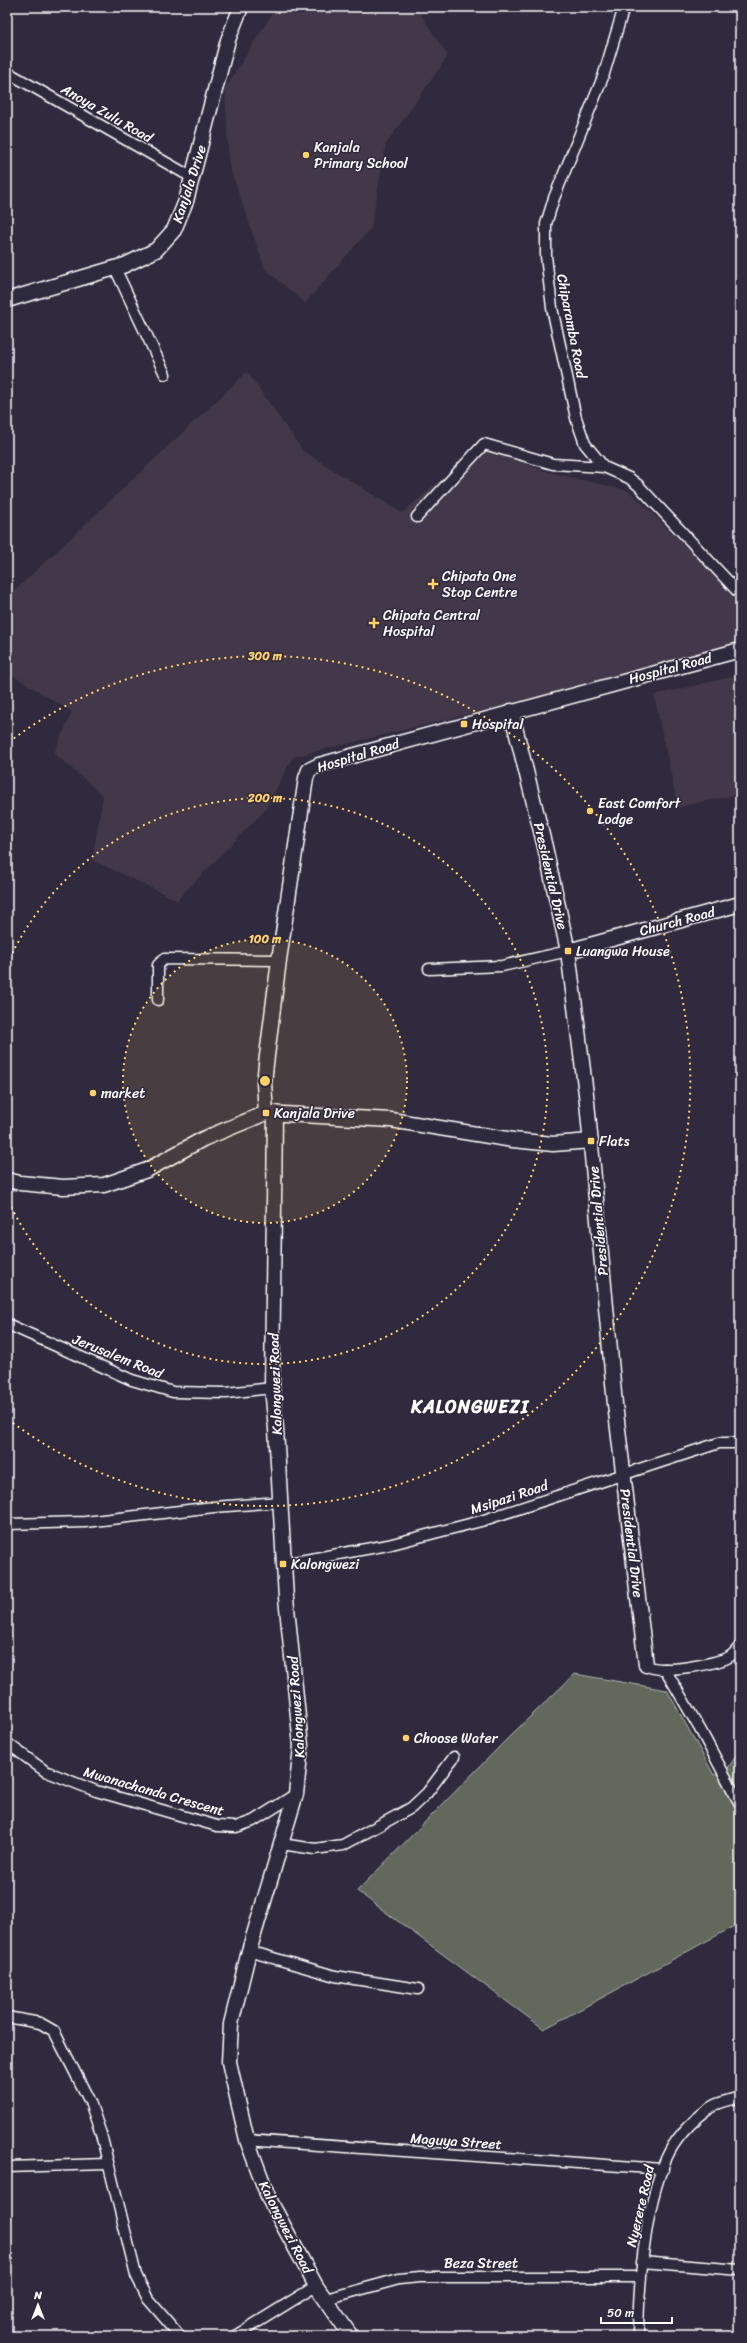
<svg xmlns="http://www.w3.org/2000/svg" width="747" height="2343" font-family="Sriracha,sans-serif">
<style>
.built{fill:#433948}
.green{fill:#62685b;stroke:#b0b4ad}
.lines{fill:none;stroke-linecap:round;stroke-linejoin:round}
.street-casing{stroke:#fff;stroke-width:13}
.secondary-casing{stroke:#fff;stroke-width:17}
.street{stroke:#2f2a3d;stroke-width:10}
.secondary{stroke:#2f2a3d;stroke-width:14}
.ring{fill:none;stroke:#ffd166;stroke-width:2;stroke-dasharray:2 4}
.poi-dot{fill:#ffd166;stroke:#2f2a3d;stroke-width:1.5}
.labels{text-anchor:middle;stroke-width:3;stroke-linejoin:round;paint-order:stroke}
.street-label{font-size:14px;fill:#fff;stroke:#2f2a3d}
.poi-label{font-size:14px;fill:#fff;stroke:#2f2a3d;text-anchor:start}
.district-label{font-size:18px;font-weight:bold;letter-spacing:1px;fill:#fff;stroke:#2f2a3d}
.centre{fill:#ffd166;stroke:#2f2a3d;stroke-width:2}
.ring-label{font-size:12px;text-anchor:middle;font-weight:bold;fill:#ffd166;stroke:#2f2a3d;stroke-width:3;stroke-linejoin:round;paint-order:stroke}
</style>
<rect width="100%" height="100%" fill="#2f2a3d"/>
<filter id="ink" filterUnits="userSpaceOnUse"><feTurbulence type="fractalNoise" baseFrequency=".025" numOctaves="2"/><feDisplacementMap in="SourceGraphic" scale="8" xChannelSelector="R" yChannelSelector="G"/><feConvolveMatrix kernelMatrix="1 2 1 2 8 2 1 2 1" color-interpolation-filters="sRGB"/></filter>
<g filter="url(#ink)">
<g class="built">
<path d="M276,7H416L448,56L386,144L371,228L305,303L265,269L229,165L225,89Z"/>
<path d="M247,372L303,451L402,513L479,447L548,472L629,491L740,598V648L293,757L265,810L177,900L92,860L103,796L54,753L72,712L7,672V598Z"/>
<path d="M740,675V794L678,807L654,695Z"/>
</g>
<path class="green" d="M575,1674L667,1690L714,1775L728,1768L740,1750V1923L544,2029L357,1891L511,1735Z"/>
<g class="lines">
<g class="street-casing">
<g id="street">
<path d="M624,7L603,77L554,198L546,224V256L552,308L576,418L585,444L604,467L629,478L638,485L740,594"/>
<path d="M7,72L193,178"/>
<path d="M115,268L165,374"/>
<path d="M417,517L484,444L553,464L604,467"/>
<path d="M429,969L502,966L568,951"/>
<path d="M158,1000V965L164,959L279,960"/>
<path d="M7,1324L132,1380L173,1392L226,1393L272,1388"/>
<path d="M7,1524L85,1522L214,1507L280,1502"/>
<path d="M283,1564L388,1545L481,1521L719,1443H740"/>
<path d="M646,1665C657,1675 716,1664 729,1657C733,1655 737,1650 740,1646"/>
<path d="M665,1669L701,1731L740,1804"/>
<path d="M7,1743L45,1771L96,1791L217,1826L236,1827L253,1821L296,1794"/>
<path d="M281,1844L315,1849L343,1845L411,1808L427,1793L454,1757"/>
<path d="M249,1951L335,1976L418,1989"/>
<path d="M7,2017L40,2023L54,2031L90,2102L101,2134L136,2275L148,2299L180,2336"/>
<path d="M247,2140L663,2169"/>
<path d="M7,2167L107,2164"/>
<path d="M642,2262L740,2270"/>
<path d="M326,2299L399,2279L420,2277H639"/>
<path d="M235,2336L316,2286"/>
<path d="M638,2336C639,2282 644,2209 666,2159C675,2138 693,2120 711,2107C719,2102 731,2100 740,2097"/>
</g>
</g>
<g class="secondary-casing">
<g id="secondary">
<path d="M7,300L125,265L156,250L174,230L186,201L228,40L241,7"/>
<path d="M511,711L545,847L568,951L587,1102L615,1404L646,1665"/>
<path d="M568,951L740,904"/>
<path d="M266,1113L264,1083L266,1064L279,960L306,778L309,770L319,765L740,650"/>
<path d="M275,1113L272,1388L276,1429L286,1598L301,1746L296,1794L249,1951L231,2024L229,2062L247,2140L269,2199L316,2286L351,2336"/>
<path d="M7,1180L20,1183L63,1187L104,1185L147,1170L203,1139L266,1113L391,1120L513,1140L553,1144L591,1141"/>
</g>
</g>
<use href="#street" class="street"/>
<use href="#secondary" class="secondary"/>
</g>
</g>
<circle cx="265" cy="1081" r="142" fill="#ffd166" fill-opacity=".12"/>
<g class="ring">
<circle cx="265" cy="1081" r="142"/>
<path d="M7 964A283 283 0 1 1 7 1198"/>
<path d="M9 742A425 425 0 1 1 9 1420"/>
</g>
<g class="poi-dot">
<circle cx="306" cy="155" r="4"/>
<path d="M431 578h4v4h4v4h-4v4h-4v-4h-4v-4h4z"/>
<path d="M372 617h4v4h4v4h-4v4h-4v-4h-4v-4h4z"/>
<rect x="460" y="720" width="8" height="8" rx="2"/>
<circle cx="590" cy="811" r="4"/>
<rect x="564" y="947" width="8" height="8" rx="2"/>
<circle cx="93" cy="1093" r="4"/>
<rect x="262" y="1109" width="8" height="8" rx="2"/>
<rect x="587" y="1137" width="8" height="8" rx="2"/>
<rect x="279" y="1560" width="8" height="8" rx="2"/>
<circle cx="406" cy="1738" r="4"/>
</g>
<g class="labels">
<g class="street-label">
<text transform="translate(107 113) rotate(30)" y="5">Anoya Zulu Road</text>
<text transform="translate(189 184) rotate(-72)" y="5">Kanjala Drive</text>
<text transform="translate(572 326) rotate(79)" y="5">Chiparamba Road</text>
<text transform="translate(670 668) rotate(-15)" y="5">Hospital Road</text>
<text transform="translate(358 755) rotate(-17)" y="5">Hospital Road</text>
<text transform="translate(551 876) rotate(77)" y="5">Presidential Drive</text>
<text transform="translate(677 921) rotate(-15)" y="5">Church Road</text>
<text transform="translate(598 1221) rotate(-95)" y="5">Presidential Drive</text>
<text transform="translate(118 1356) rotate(22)" y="5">Jerusalem Road</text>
<text transform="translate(275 1384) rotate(-92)" y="5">Kalongwezi Road</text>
<text transform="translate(509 1497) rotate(-18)" y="5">Msipazi Road</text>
<text transform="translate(632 1543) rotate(83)" y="5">Presidential Drive</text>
<text transform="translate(296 1707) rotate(-94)" y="5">Kalongwezi Road</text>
<text transform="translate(154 1791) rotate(16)" y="5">Mwanachanda Crescent</text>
<text transform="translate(456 2141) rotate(4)" y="5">Maguya Street</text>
<text transform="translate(640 2206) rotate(-77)" y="5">Nyerere Road</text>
<text transform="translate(286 2227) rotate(63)" y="5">Kalongwezi Road</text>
<text x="481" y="2268">Beza Street</text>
</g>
<g class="poi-label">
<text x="314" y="152">Kanjala<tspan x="314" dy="16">Primary School</tspan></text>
<text x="442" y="581">Chipata One<tspan x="442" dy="16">Stop Centre</tspan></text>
<text x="383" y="620">Chipata Central<tspan x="383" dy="16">Hospital</tspan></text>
<text x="472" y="729">Hospital</text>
<text x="598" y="808">East Comfort<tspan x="598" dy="16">Lodge</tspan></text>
<text x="576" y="956">Luangwa House</text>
<text x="101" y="1098">market</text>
<text x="274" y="1118">Kanjala Drive</text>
<text x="599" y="1146">Flats</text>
<text x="291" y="1569">Kalongwezi</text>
<text x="414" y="1743">Choose Water</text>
</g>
<g class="district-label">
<text x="470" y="1413">KALONGWEZI</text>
</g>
</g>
<circle cx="265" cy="1081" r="6" class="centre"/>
<g class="ring-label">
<text x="265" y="660">300 m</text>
<text x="265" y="802">200 m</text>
<text x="265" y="943">100 m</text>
</g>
<rect width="747" height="2343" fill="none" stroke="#2f2a3d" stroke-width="24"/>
<rect x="12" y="12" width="723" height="2319" fill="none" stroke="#fff" stroke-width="1.5" filter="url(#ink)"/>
<g transform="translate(38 2305)" stroke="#2f2a3d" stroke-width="3" paint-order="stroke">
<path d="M0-3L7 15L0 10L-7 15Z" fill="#ffffff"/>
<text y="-6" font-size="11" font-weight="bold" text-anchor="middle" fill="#ffffff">N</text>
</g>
<path d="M601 2317v6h71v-6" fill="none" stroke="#ffffff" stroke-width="2"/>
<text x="607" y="2317" font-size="12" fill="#ffffff" stroke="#2f2a3d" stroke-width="3" paint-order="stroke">50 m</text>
</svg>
